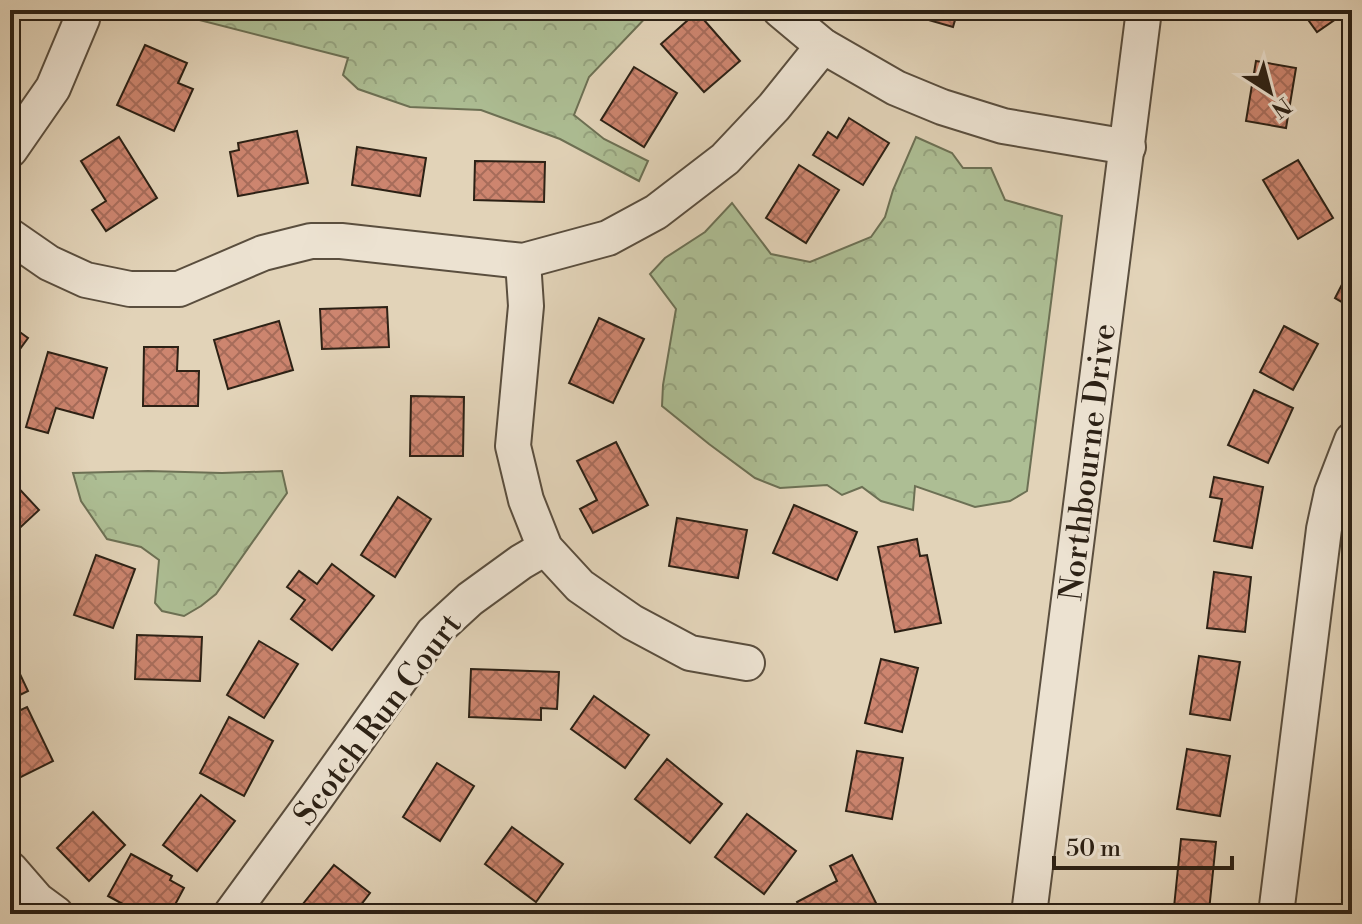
<svg xmlns="http://www.w3.org/2000/svg" width="1362" height="924" font-family="'Libre Bodoni',serif">
<style>
.forest{fill:url(#forest-crowns);stroke:#6c7054;stroke-width:2}
.building{fill:url(#building-cross-hatch);stroke:#2c2115;stroke-width:2}
.lines{fill:none;stroke-linecap:round;stroke-linejoin:round}
.minor-casing{stroke:#5a4e3e;stroke-width:38}
.minor{stroke:#ece2d1;stroke-width:34}
.labels{text-anchor:middle;stroke-width:6;stroke-linejoin:round;paint-order:stroke}
.street-label{font-size:32px;fill:#2c2115;stroke:#ece2d1}
</style>
<defs>
<pattern id="forest-crowns" width="20" height="18" patternUnits="userSpaceOnUse" patternTransform="scale(2)"><rect width="20" height="18" fill="#adbe94"/><path d="M2 6a3 3 0 1 1 6 0M12 15a3 3 0 1 1 6 0" fill="none" stroke="#95a37f"/></pattern>
<pattern id="building-cross-hatch" width="8" height="8" patternUnits="userSpaceOnUse" patternTransform="scale(2)"><rect width="8" height="8" fill="#cd856f"/><path d="M0 0l8 8M0 8l8-8" fill="none" stroke="#a76c5a"/></pattern>
</defs>
<rect width="100%" height="100%" fill="#e2d3b8"/>
<filter id="stains"><feTurbulence type="fractalNoise" baseFrequency=".0025" numOctaves="4"/><feColorMatrix values="0 0 0 0 .2 0 0 0 0 .09 0 0 0 0 .02 0 0 0 .5 -.17"/></filter>
<radialGradient id="worn" r=".72"><stop offset=".6" stop-color="#630" stop-opacity="0"/><stop offset="1" stop-color="#630" stop-opacity=".3"/></radialGradient>
<g class="forest">
<path d="M119,10H653L589,77L574,115L604,139L648,161L639,181L560,139L481,110L410,107L358,89L343,75L348,58L176,14Z"/>
<path d="M916,137L952,153L963,168H991L1005,200L1062,216L1027,491L1010,501L975,507L915,486L913,510L881,501L862,487L842,495L827,485L780,488L755,478L709,444L662,406L663,385L676,309L650,274L665,258L705,232L732,203L771,254L810,262L871,237L885,217L893,190Z"/>
<path d="M148,471L222,473L282,471L287,493L216,594L201,606L184,616L162,611L155,603L159,560L141,547L107,539L81,501L73,473Z"/>
</g>
<g class="building">
<path d="M10,10H23L10,38Z"/>
<path d="M894,10H958L953,27Z"/>
<path d="M1301,10H1349L1317,32Z"/>
<path d="M697,12L740,61L704,92L661,44Z"/>
<path d="M145,45L187,63L178,83L193,89L174,131L117,105Z"/>
<path d="M1256,61L1296,68L1286,128L1246,121Z"/>
<path d="M634,67L677,93L644,147L601,120Z"/>
<path d="M849,118L889,143L863,185L813,155L828,132L837,138Z"/>
<path d="M297,131L308,183L238,196L230,152L239,150L238,143Z"/>
<path d="M119,137L157,198L106,231L92,210L106,201L81,161Z"/>
<path d="M357,147L426,158L420,196L352,185Z"/>
<path d="M1298,160L1333,218L1298,239L1263,180Z"/>
<path d="M475,161L545,162L544,202L474,200Z"/>
<path d="M799,165L839,190L806,243L766,218Z"/>
<path d="M1352,265V308L1335,298Z"/>
<path d="M387,307L389,347L322,349L320,309Z"/>
<path d="M599,318L644,339L613,403L569,383Z"/>
<path d="M279,321L293,370L228,389L214,340Z"/>
<path d="M10,325L28,338L10,363Z"/>
<path d="M1284,326L1318,344L1293,390L1260,372Z"/>
<path d="M144,347H178L177,371H199L198,406H143Z"/>
<path d="M48,352L107,368L93,418L56,408L48,433L26,427Z"/>
<path d="M1254,390L1293,408L1268,463L1228,445Z"/>
<path d="M411,396L464,397L463,456H410Z"/>
<path d="M616,442L648,505L593,533L580,509L597,500L577,461Z"/>
<path d="M1214,477L1263,487L1252,548L1214,541L1222,499L1210,497Z"/>
<path d="M10,479L39,510L10,537Z"/>
<path d="M398,497L431,519L395,577L361,555Z"/>
<path d="M794,505L857,532L837,580L773,553Z"/>
<path d="M677,518L747,530L738,578L669,566Z"/>
<path d="M917,539L920,556L927,555L941,623L895,632L878,547Z"/>
<path d="M96,555L135,569L113,628L74,615Z"/>
<path d="M332,564L374,596L332,650L291,619L305,600L287,587L299,571L317,584Z"/>
<path d="M1214,572L1251,577L1245,632L1207,628Z"/>
<path d="M137,635L202,637L200,681L135,679Z"/>
<path d="M259,641L298,664L264,718L227,695Z"/>
<path d="M10,653L28,691L10,700Z"/>
<path d="M1199,656L1240,662L1230,720L1190,714Z"/>
<path d="M881,659L918,668L902,732L865,723Z"/>
<path d="M471,669L559,672L557,709L541,708V720L469,717Z"/>
<path d="M594,696L649,735L625,768L571,729Z"/>
<path d="M27,707L53,761L11,782L10,715Z"/>
<path d="M229,717L273,741L244,796L200,773Z"/>
<path d="M1187,749L1230,756L1220,816L1177,809Z"/>
<path d="M857,751L903,758L892,819L846,811Z"/>
<path d="M667,759L722,804L690,843L635,799Z"/>
<path d="M437,763L474,786L440,841L403,817Z"/>
<path d="M201,795L235,821L197,871L163,845Z"/>
<path d="M93,812L125,845L89,881L57,848Z"/>
<path d="M747,814L796,851L764,894L715,857Z"/>
<path d="M512,827L563,864L536,902L485,864Z"/>
<path d="M1181,839L1216,842L1209,911L1174,907Z"/>
<path d="M1350,847L1352,848V901L1342,899Z"/>
<path d="M131,854L172,876L170,880L184,888L170,914H141L108,896Z"/>
<path d="M852,855L881,913L803,914L797,902L837,881L830,866Z"/>
<path d="M334,865L370,893L354,914H295Z"/>
</g>
<g class="lines">
<g class="minor-casing">
<g id="minor">
<path d="M780,10L823,46L896,88L942,107L1003,126L1128,147"/>
<path d="M10,150L53,88L82,19L84,10"/>
<path d="M10,236L49,263L86,280L130,289H179L263,253L311,241H341L523,261L608,238L656,212L725,159L774,107L823,46"/>
<path d="M523,261L526,306L513,446L526,500L545,548L580,586L632,622L690,653L747,663"/>
<path d="M10,869L37,900L56,914"/>
<path d="M231,914L315,799L433,633L470,599L521,562L545,548"/>
<path d="M1029,914L1144,10"/>
<path d="M1276,914L1324,529L1332,492L1352,440"/>
</g>
</g>
<use href="#minor" class="minor"/>
</g>
<g class="labels">
<g class="street-label">
<text transform="translate(1087 462) rotate(-83)" y="11">Northbourne Drive</text>
<text transform="translate(377 719) rotate(-53)" y="11">Scotch Run Court</text>
</g>
</g>
<rect width="1362" height="924" fill="none" stroke="#e2d3b8" stroke-width="40"/>
<rect x="12" y="12" width="1338" height="900" fill="none" stroke="#2c2115" stroke-width="4"/>
<rect x="20" y="20" width="1322" height="884" fill="none" stroke="#2c2115" stroke-width="2"/>
<g transform="translate(1270 92) rotate(144)" stroke="#ece2d1" stroke-width="6" paint-order="stroke">
<path d="M0-6L14 30L0 20L-14 30Z" fill="#2c2115"/>
<text y="-12" font-size="22" font-weight="bold" text-anchor="middle" fill="#2c2115">N</text>
</g>
<path d="M1054 856v12h178v-12" fill="none" stroke="#2c2115" stroke-width="4"/>
<text x="1066" y="856" font-size="24" fill="#2c2115" stroke="#ece2d1" stroke-width="6" paint-order="stroke">50 m</text>
<rect width="100%" height="100%" filter="url(#stains)"/>
<rect width="100%" height="100%" fill="url(#worn)"/>
</svg>
